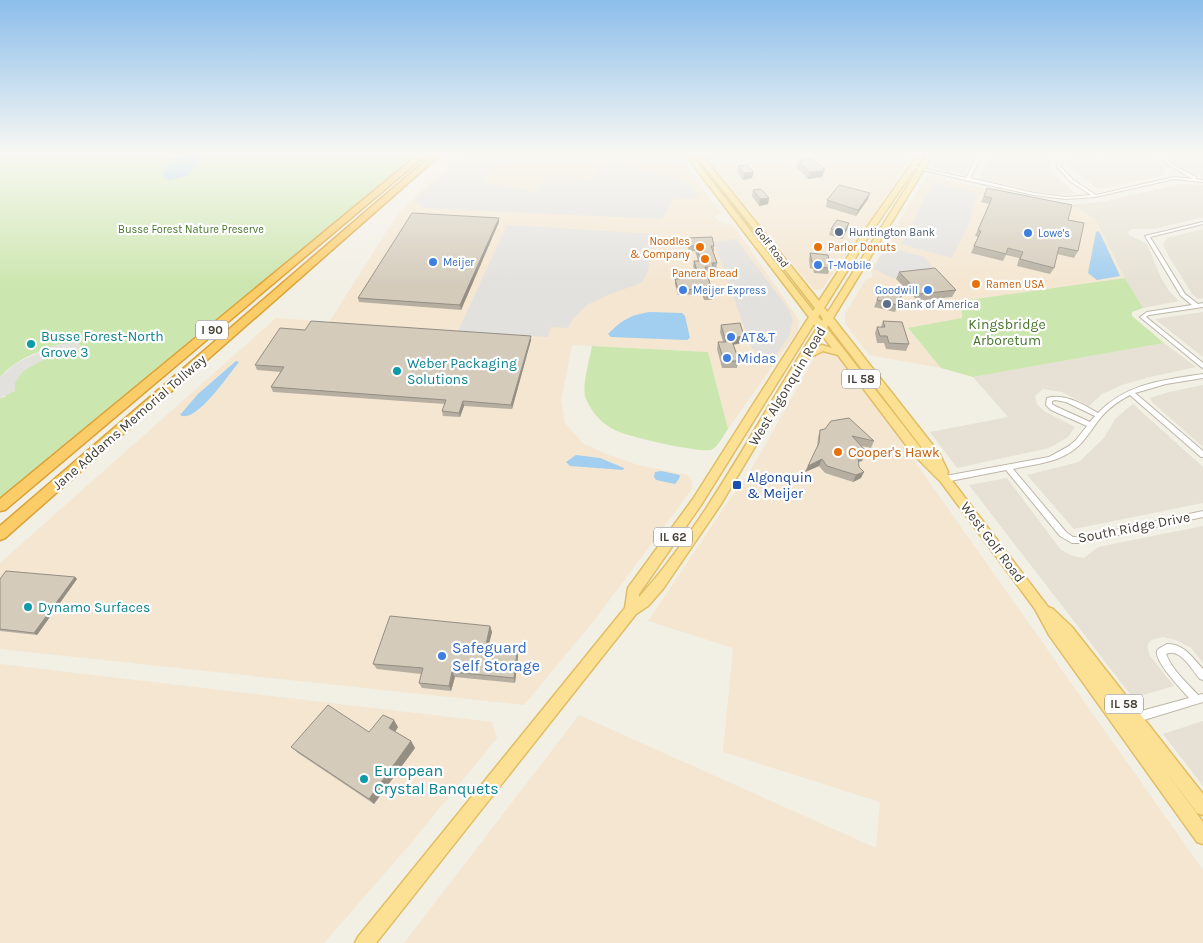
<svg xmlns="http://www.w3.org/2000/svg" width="1203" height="943" font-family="Karla,sans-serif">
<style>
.residential{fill:#e6e1d4}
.commercial{fill:#f4e6d1}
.green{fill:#cce6af}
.parking{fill:#e3e1de}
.water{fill:#a2ceef}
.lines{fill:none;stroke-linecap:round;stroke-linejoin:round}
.street-casing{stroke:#beb7a8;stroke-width:2}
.primary-casing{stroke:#e1be65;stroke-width:3}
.highway-casing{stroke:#daa238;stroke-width:3}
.street{fill:#fff;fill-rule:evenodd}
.primary{fill:#fce195;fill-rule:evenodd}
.highway{fill:#fbcd68;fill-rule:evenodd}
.wall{fill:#b6afa1}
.shaded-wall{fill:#948e83}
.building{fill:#d4cbbb;stroke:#948e83}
.service-dot{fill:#5c6f8a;stroke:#fff;stroke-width:2}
.shop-dot{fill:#3f7fe0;stroke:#fff;stroke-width:2}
.food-dot{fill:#e8710a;stroke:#fff;stroke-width:2}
.culture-dot{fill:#0f9aa8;stroke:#fff;stroke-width:2}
.transit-dot{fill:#1a4fb4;stroke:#fff;stroke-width:2}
.labels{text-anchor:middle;stroke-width:4.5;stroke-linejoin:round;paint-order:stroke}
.far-park-label{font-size:11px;fill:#45752a;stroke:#fff}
.far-service-label{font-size:11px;fill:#4e5e75;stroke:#fff;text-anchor:start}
.far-shop-label{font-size:11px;fill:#366cbe;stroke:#fff;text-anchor:start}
.far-food-label{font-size:11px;fill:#c56008;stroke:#fff;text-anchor:start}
.far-street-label{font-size:11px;fill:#453f35;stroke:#fff}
.shield{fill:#fff;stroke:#7d7972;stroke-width:1}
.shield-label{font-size:12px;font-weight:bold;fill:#453f35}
.park-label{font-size:14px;fill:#45752a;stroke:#fff}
.culture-label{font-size:14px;fill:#0d838f;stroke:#fff;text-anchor:start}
.shop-label{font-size:14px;fill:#366cbe;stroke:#fff;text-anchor:start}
.street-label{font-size:14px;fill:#453f35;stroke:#fff}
.food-label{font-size:14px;fill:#c56008;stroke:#fff;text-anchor:start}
.transit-label{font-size:14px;fill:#164399;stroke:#fff;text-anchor:start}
.near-shop-label{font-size:16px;fill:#366cbe;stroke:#fff;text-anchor:start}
.near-culture-label{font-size:16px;fill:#0d838f;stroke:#fff;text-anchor:start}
</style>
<rect width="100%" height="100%" fill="#f2efe5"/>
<g class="residential">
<path d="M939,153H974L964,175L931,167Z"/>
<path d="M992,153H1052L1050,166L1052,172L1075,193L1055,194L1034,191L980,178Z"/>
<path d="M1098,153H1148L1164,167V173L1162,176L1098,189L1069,166V158L1084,161L1103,159V156Z"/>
<path d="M1164,153H1203V177L1178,165Z"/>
<path d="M1181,184L1203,185V217L1155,229H1131L1128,232L1129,235L1147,244L1161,278L1169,291L1179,301L1143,308L1125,278L1095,219L1072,205L1105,201Z"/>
<path d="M1203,229V298L1198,299L1192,294L1168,255L1163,244L1167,238Z"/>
<path d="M1203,312V357L1155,319Z"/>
<path d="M1164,343L1196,367L1146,378L1122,385L1102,394L1089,406L1062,392L1043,389L1035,396L1037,404L1044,411L1075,427L1068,437L1049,448L957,468L930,432L1008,417L973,377Z"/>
<path d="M1203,385V447L1152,402L1150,398L1169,392Z"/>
<path d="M1133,404L1203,467V503L1074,529L1027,475L1079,462L1104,438L1115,419Z"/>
<path d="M1007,478L1061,550L1073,556L1084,558L1098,547L1203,526V663L1191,648L1176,640L1163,637L1151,640L1147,646L1150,656L1174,686L1133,698L969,485Z"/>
<path d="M1203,721V786L1163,734Z"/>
</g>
<g class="commercial">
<path d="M462,153H677L721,214L714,216L721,223L733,225L799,320L798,330L728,429L708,352L572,345L561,401L565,423L584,444L609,455L638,465L688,475L692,481V489L597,617L524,705L0,649V563L276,318L329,322L399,212Z"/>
<path d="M701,153H914L865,228L822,289L815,290L748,213Z"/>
<path d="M927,175L1039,201L1072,205L1095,219L1125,278L961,301L962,318L908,329L941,368L869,355L845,323V314L866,279L871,278L873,274L871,270L884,249L889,248L893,242L890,238Z"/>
<path d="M821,352L836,353L841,357L1203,870V943H404L579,715L876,848L880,802L723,752L733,648L648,621L730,499L747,477L817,353Z"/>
<path d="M0,664L492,722L497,738L411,843L324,943H0Z"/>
</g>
<g class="green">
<path d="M0,153H424L0,505V398L5,397C9,391 13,384 18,377C30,360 57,355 76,352L61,344C39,351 16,359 0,377Z"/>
<path d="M1125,278L1143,308L1132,312V316L1164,343L973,377L941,368L908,328L962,318L961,301Z"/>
<path d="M592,346L708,352L728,429C723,436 718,447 711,450C700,453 629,437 617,431C603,425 592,413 586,399C581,387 590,358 592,346Z"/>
</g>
<g class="parking">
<path d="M467,153L505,158L481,182L536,192L549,175L591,180L612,153H628L617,165L680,179L687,182L698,195L697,198L673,199L662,219L423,208L414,200Z"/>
<path d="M933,183L977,193L970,222L952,258L901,244Z"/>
<path d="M507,225L654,234L648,271L643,281L638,284L608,295L587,305L572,320L568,328L551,327L548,337L458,331Z"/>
<path d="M736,239L787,307L793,319L789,336L774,358L752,349L714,242Z"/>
<path d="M894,249L925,257L937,274L892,278L874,269L884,250Z"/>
<path d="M80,342V348L76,352L45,359L23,371L15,383V391L0,398V377L15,364L48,348L61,344Z"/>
</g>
<g class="water">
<path d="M188,153H205V155L188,175L170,180L165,179L163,175C168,162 173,155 188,153Z"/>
<path d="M1098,231L1100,233L1120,276L1097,280L1088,273L1096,232Z"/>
<path d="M650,312L682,313L685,316L690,338L687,340L611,337L608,334C622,320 630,315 650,312Z"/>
<path d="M236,361L239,362C229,374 195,425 180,415L198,394Z"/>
<path d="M576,455L600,458L624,468L623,470L570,466L566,462Z"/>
<path d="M661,471L680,475L679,479L675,484L656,480L654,477L655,472Z"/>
</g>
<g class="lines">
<g class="street-casing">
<g id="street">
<path d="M979,153H983L970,178L1034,193L1066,197L1091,195L1071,182L1057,167L1060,153C1070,153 1081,158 1090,156L1086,153H1091L1095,155V157L1087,159L1064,154L1060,166L1073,180L1096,195L1174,177L1193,179L1170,166L1156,153H1160L1172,164L1196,177V179L1203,180V182L1174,179L1095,197L1066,199L1034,195L969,181H967L965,180L911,167L913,166L966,178Z"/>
<path d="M1203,222V224L1150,237L1185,294L1198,304L1203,303V307L1149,315L1146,317L1203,363V368L1201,367L1140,317L1147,312L1192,305L1181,296L1145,236Z"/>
<path d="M1203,374V378L1166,384L1135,393L1203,451V457H1201L1130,395C1120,400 1110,407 1102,416C1093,426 1087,439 1076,448C1058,463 1035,464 1013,469L1066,532L1073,537H1081L1203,511V517L1081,543H1072L1060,536L1006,470L945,482L943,481L942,479L943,477L945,476L1049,457L1069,446L1076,440L1087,426L1051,410L1046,405L1047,398C1065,393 1082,404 1098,413C1127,383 1164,380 1203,374ZM1055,400L1066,402L1095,416L1090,422L1055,406L1052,404V401Z"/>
<path d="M1167,644C1183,643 1193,658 1203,669V680L1200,679C1192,670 1180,647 1166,654C1172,670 1187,683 1198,695L1203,694V702L1134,723L1131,721L1129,718L1131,715L1134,713L1189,698C1182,690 1154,661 1157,651C1158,648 1164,646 1167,644Z"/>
</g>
</g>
<g class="primary-casing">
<path id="primary" d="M684,153H690L813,311L815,308L694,153H700L819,301L863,233L919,153H925L871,233L824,308L828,312L928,153H934L833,318L939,453L948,472L947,474L1048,607L1053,609L1072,627L1203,794V815L1197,813L1161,765L1203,822V844L1197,842L1049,635L1035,609L941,482L912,453L838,355L823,351L807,359L721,504L663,589L648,606L636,614L376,943H355L358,937L625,608L628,588L693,499L809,317ZM820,314L823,319L822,321L818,317ZM814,324L817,328C759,417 710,518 639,597V594L701,505ZM828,325L929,457L920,447L827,328ZM822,335L832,348L822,345L813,348Z"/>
</g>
<g class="highway-casing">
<g id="highway">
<path d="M420,153H428L5,510L0,511V499Z"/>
<path d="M434,153H442L5,538L0,540V526Z"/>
</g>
</g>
<use href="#street" class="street"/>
<use href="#primary" class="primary"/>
<use href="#highway" class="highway"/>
</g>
<g class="wall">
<path d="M798,161L823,175L822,177L808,179L796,167Z"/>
<path d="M738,166L752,178L743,180L737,172Z"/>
<path d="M987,188L1068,220L1078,251L1074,258L1057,254L1054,268L1050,274L1017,266L1019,258L1006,255L1003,261L971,253L978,237L975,236L989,204L981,202Z"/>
<path d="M753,190L769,198L768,204L759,206L752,196Z"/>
<path d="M870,193L868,199L856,216L826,207L827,200Z"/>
<path d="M499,222L461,310L359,302L358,298Z"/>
<path d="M849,223L847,230L842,239L829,235L831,229Z"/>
<path d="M687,238L714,246V251H713L717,263L716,269H713V272H706L713,294L712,300H704L702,294L678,295L675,284V279L697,278L693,266L694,261H698L695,251L689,252L687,243Z"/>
<path d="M810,253L830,268L828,274L814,273L813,269L810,268L809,260Z"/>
<path d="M899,272L956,290L952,297L918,301L896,279Z"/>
<path d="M902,294L895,312L874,307L877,300Z"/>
<path d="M883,321L909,344L906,351L886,349L884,343H877L875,333L877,327H881Z"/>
<path d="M721,325L742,343L733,345L739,361L737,368H722L717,349L718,342H723L720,332Z"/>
<path d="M305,330L531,336V340L512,409L464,406L460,417L443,416L442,411L445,404L273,392L271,387L281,372L257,370L255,365Z"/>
<path d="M825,429L874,441L871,448L861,446L862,461L858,462L861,478L853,482L825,473L819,466L805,472L817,448L818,437L820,430Z"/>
<path d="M75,577L77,579L37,635L0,631V579Z"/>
<path d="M490,626L492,632L488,649L517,652L518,657L515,683L455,677L451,691L422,688L419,683L421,674L377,669L373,664Z"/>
<path d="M398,727L395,732L411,741L415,748L374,804L298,753L291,747Z"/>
</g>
<g class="shaded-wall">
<path d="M822,169H825L822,177L808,179L810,172Z"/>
<path d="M754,172L752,178L743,180L744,173Z"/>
<path d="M870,193L868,199L856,216L858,210Z"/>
<path d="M769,198L768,204L759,206L760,199Z"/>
<path d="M499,218V222L461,310L460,305Z"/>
<path d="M849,223L847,230L842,239L844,232Z"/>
<path d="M531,336V340L512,409L511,405Z"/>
<path d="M744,336L742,343L730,345L731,338Z"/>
<path d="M463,401L464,406L460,417L459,413Z"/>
<path d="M865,454L862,461L855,462L858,455Z"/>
<path d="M822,459L819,466L805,472L808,466Z"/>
<path d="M864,472L861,478L853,482L856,475Z"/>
<path d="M75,577L77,579L37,635L34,633Z"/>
<path d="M490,626L492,632L486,654L485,649Z"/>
<path d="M517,652L518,657L515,683L514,678Z"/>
<path d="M452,672L455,677L451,691L449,686Z"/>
<path d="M394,720L398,727L393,735L389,728Z"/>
<path d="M411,741L415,748L374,804L369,799Z"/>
</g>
<g class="building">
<path d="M812,159L825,169H822L824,171L810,172L798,161Z"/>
<path d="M747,165L754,172L744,173L738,166Z"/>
<path d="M839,185L870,193L858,210L827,200Z"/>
<path d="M987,188L1072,205L1068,220L1084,223L1078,251L1059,247L1054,268L1020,259L1023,252L1008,248L1006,254L974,246L981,231L978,230L992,198L984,196Z"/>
<path d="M761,189L769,198L760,199L753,190Z"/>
<path d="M412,213L499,218L460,305L358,298Z"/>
<path d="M837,220L849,223L844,232L831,229Z"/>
<path d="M712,237L714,246H711L717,263H712L713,267H705L713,294H705L703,289L678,290L675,279L699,278L694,261H701L696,246H690L687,238Z"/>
<path d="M810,253L828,255L830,268L815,267V262H812Z"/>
<path d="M935,268L956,290L920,294L899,272Z"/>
<path d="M881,290L902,294L898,305L877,300Z"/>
<path d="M311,321L531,336L511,405L463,401L459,413L442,411L446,400L271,387L284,367L255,365L280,328L305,330Z"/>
<path d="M883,321L902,322L909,344L889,343L887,336H880L877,327H885Z"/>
<path d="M740,323L744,336L731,338L739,361H724L718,342H726L721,325Z"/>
<path d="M849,418L874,441L852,436L865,450V454L858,455L859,467L864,472L856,475L827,466L822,459L808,466L819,443L820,430L825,429L831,421Z"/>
<path d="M6,571L75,577L34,633L0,629V579Z"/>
<path d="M390,616L490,626L485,649L517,652L514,678L452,672L449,686L419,683L423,668L373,664Z"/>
<path d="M328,705L369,732L383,715L394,720L389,728L411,741L369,799L291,747Z"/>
</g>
<linearGradient id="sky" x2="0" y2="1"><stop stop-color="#8cbeeb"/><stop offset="0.54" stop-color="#f9f8f3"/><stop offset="1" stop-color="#f9f8f3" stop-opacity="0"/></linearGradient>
<rect width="1203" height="285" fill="url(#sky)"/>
<g class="service-dot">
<circle cx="839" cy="232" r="5"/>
<circle cx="887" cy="304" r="5"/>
</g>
<g class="shop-dot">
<circle cx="1028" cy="233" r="5"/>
<circle cx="433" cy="262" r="5"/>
<circle cx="818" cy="265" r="5"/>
<circle cx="683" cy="290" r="5"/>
<circle cx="928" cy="290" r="5"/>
<circle cx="731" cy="337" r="5"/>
<circle cx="727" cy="358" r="5"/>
<circle cx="442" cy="656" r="5"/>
</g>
<g class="food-dot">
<circle cx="700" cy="247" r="5"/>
<circle cx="818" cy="247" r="5"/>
<circle cx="705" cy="259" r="5"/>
<circle cx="976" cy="284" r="5"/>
<circle cx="838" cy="452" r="5"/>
</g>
<g class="culture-dot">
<circle cx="31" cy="344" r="5"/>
<circle cx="397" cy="371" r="5"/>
<circle cx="28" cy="607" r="5"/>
<circle cx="364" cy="779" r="5"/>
</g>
<rect class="transit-dot" x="732" y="480" width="10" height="10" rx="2.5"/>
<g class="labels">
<g class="far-park-label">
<text x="191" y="233">Busse Forest Nature Preserve</text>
</g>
<g class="far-service-label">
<text x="849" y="236">Huntington Bank</text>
<text x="897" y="308">Bank of America</text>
</g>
<g class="far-shop-label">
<text x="1038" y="237">Lowe's</text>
<text x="443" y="266">Meijer</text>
<text x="828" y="269">T-Mobile</text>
<text x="693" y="294">Meijer Express</text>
<text x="918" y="294" text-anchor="end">Goodwill</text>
</g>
<g class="far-food-label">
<text x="690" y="245" text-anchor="end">Noodles<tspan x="690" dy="13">&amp; Company</tspan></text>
<text x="828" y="251">Parlor Donuts</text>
<text x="705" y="277" text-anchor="middle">Panera Bread</text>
<text x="986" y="288">Ramen USA</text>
</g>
<g class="far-street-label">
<text transform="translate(772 247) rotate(52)" y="4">Golf Road</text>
</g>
<g class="shield">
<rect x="196" y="320.5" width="32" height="19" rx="4"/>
<rect x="842" y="369.5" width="38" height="19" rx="4"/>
<rect x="654" y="527.5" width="38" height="19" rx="4"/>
<rect x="1105" y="694.5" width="38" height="19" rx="4"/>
</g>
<g class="shield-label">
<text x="212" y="334">I 90</text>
<text x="861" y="383">IL 58</text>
<text x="673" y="541">IL 62</text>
<text x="1124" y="708">IL 58</text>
</g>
<g class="park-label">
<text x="1007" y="329">Kingsbridge<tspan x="1007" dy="16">Arboretum</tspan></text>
</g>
<g class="culture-label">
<text x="41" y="341">Busse Forest-North<tspan x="41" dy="16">Grove 3</tspan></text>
<text x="407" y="368">Weber Packaging<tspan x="407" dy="16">Solutions</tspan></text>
<text x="38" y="612">Dynamo Surfaces</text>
</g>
<g class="shop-label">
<text x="741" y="342">AT&amp;T</text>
<text x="737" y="363">Midas</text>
</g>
<g class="street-label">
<text transform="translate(787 386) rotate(-59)" y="5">West Algonquin Road</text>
<text transform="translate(129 422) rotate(-41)" y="5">Jane Addams Memorial Tollway</text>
<text transform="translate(1134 527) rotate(-11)" y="5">South Ridge Drive</text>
<text transform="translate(993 542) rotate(53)" y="5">West Golf Road</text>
</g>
<g class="food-label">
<text x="848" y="457">Cooper's Hawk</text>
</g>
<g class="transit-label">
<text x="747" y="482">Algonquin<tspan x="747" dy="16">&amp; Meijer</tspan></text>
</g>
<g class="near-shop-label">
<text x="452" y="653">Safeguard<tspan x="452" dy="18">Self Storage</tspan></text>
</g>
<g class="near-culture-label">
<text x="374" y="776">European<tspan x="374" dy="18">Crystal Banquets</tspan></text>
</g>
</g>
</svg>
